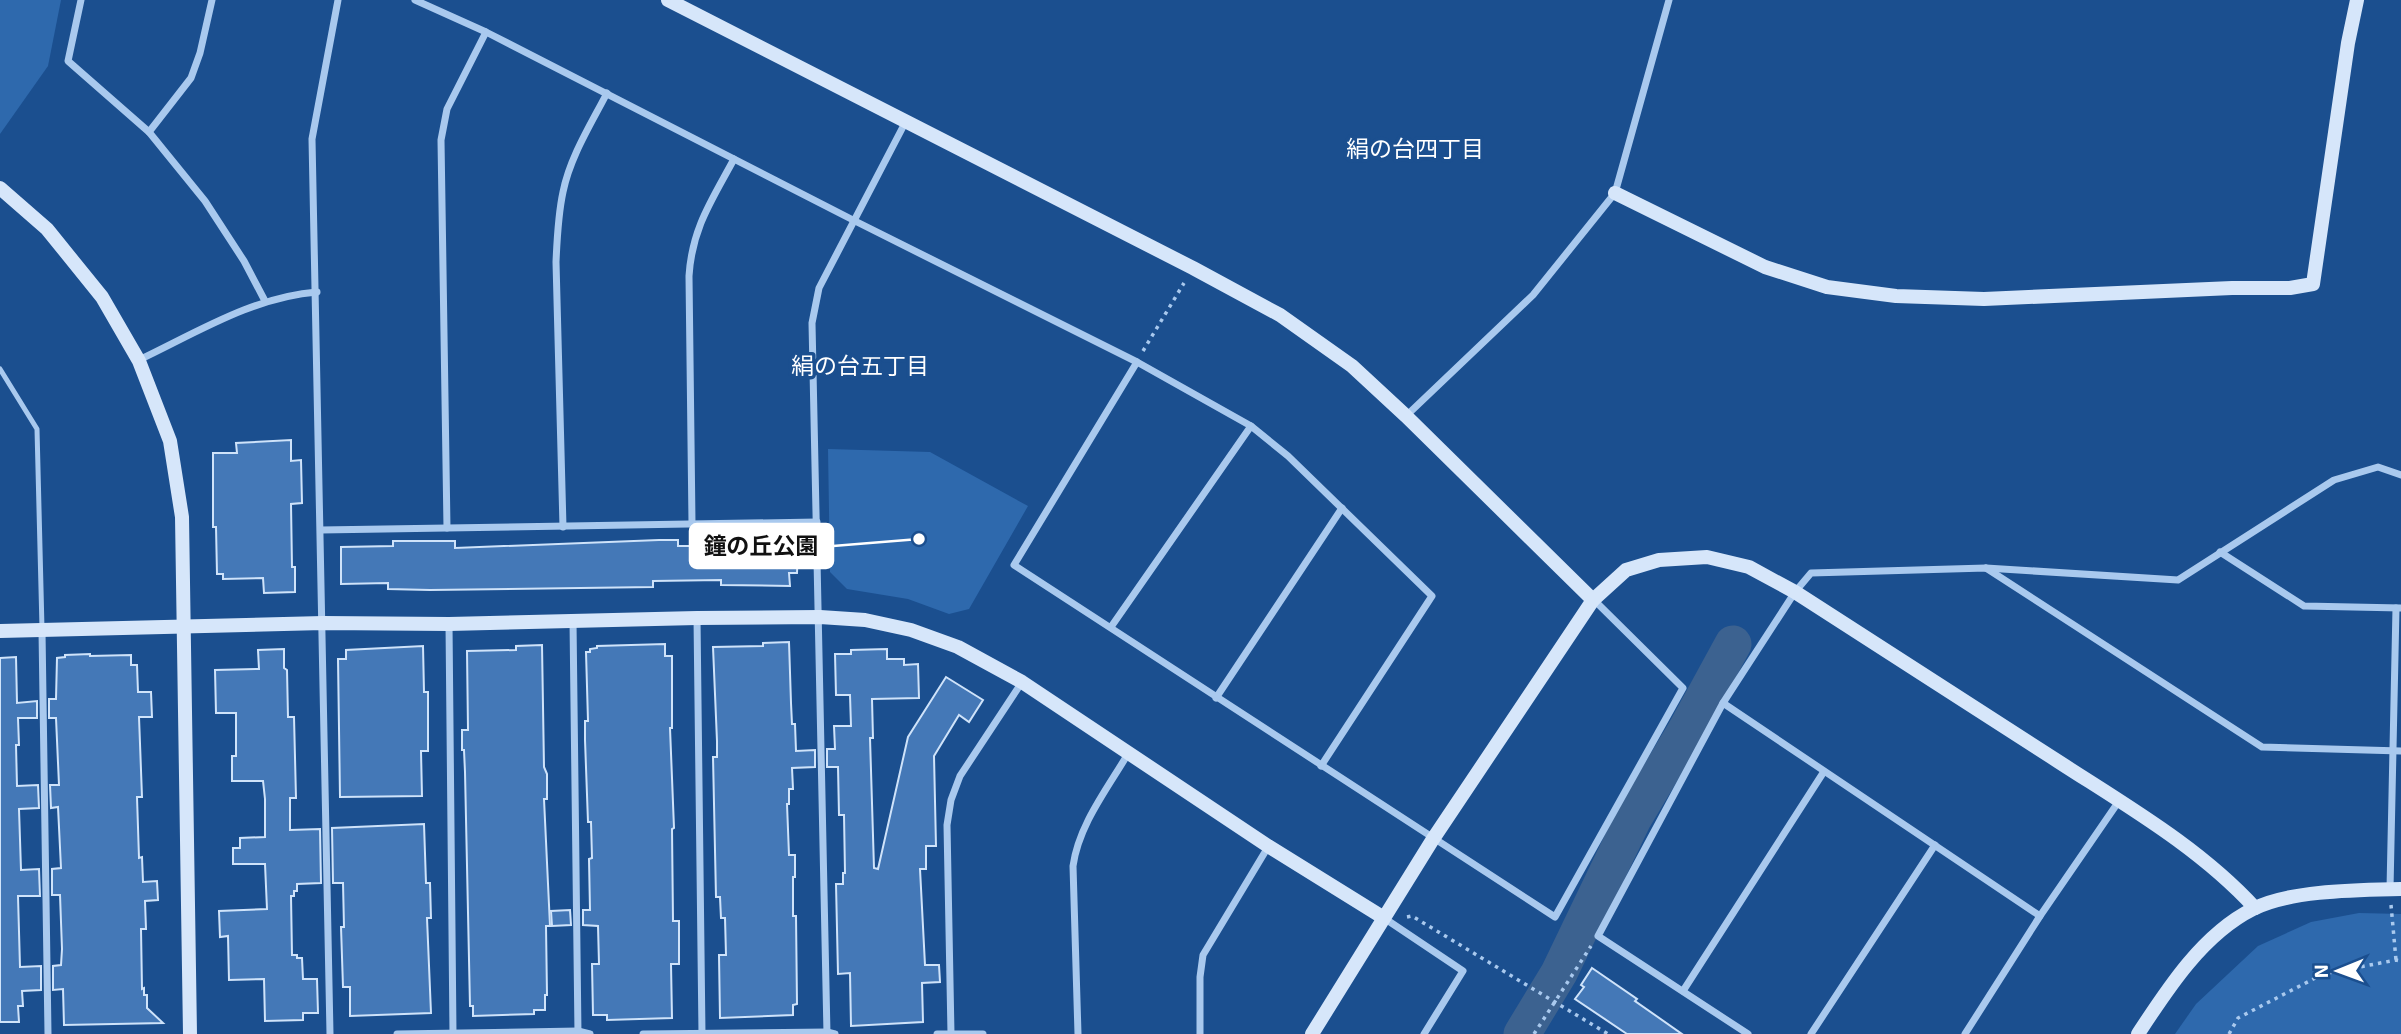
<svg xmlns="http://www.w3.org/2000/svg" width="2401" height="1034" font-family="'Exo 2','Noto Sans JP',sans-serif">
<style>
.green{fill:#2e69ad}
.lines{fill:none;stroke-linecap:round;stroke-linejoin:round}
.river{stroke:#3c6290;stroke-width:37}
.building{fill:#4478b7;stroke:#cfe3fa;stroke-width:2}
.path{stroke:#a9c9ee;stroke-width:3.5;stroke-dasharray:3.5 5;stroke-linecap:butt}
.lane{stroke:#a9c9ee;stroke-width:5}
.street{stroke:#a9c9ee;stroke-width:7}
.secondary{stroke:#d6e6fa;stroke-width:14}
.labels{text-anchor:middle;stroke-width:7;stroke-linejoin:round;paint-order:stroke}
.neighbourhood-label{font-size:23px;fill:#fff;stroke:#1b4f8f}
.leader{fill:none;stroke:#fff;stroke-width:2.5}
.callout-dot{fill:#fff;stroke:#1b4f8f;stroke-width:2.5}
.callout{fill:#fff;stroke:#fff;stroke-width:2.5}
.callout-label{font-size:23px;text-anchor:middle;font-weight:bold;fill:#111}
</style>
<rect width="100%" height="100%" fill="#1b4f8f"/>
<g class="green">
<path d="M0,0H61L48,66L0,134Z"/>
<path d="M828,449L930,452L1028,506L969,609L949,614L908,599L847,589L830,572Z"/>
<path d="M2359,913L2401,914V1034H2175L2196,1004L2258,946L2311,922Z"/>
</g>
<g class="lines">
<path class="river" d="M1522,1034L1559,973L1633,819L1685,732L1733,644"/>
</g>
<g class="building">
<path d="M291,440V461L301,460L302,503L291,504L292,567H295V592L264,593L263,578L223,579V574H217L216,527H213V453H237L236,443Z"/>
<path d="M659,540H678V546H720V541H741V548H798L797,573H789L790,586L721,585V580L653,581V587L430,590L388,589V583L341,584V547L393,546V541H455V548Z"/>
<path d="M789,642L791,703L792,724H795L796,751L815,750V767L792,768L793,789H789V804H787L789,855H795V877H793V916H796L797,1004L793,1005V1015L720,1018L719,955H726L725,918H721L720,897H716L713,757H717V741L713,647L763,646V643Z"/>
<path d="M665,644V656H672V728H670L674,828L672,829L673,921H679V964H671L672,1018L607,1020V1015H593L592,964H599L598,926L583,925V910H590L589,859L592,858L591,822H588L585,740V721H588L586,652H590V649L597,648V646Z"/>
<path d="M542,645L544,767L547,774V799H544L550,926H546L547,995H545V1010H534V1014L473,1016V1006H470L465,772L464,750H462V730H468L467,651L516,650V646Z"/>
<path d="M423,646L424,692H428V751H421L422,796L340,797L338,659H346V650Z"/>
<path d="M284,649V668L287,670L288,717H294L296,798H290V830L320,829L321,883L297,884V891H294V896H291L292,955H297V958H302L303,979H317L318,1013H303V1020L265,1021L264,979L229,980L228,936L220,937L219,911L267,909L265,864H233V848H240V838L265,837V799L263,781H232V756H236V713H216L215,670L259,669L258,650Z"/>
<path d="M887,649V659H904V665L918,664L919,698L872,699L873,738H870L874,868L878,869L908,737L946,677L983,700L969,722L959,715L934,756L936,846H926V869H920L925,965H939L940,982L922,983L923,1022L851,1026L850,973L838,974L836,884H843V873H845L844,815H839L838,767H827V749H835L834,726H851L850,695H836L835,654H851V650Z"/>
<path d="M90,654V656L131,655V665H137L138,692H151L152,717H139L142,797H137L139,858L142,857L143,882L157,881L158,900L145,901L146,929H141L142,989L144,988V995H147V1008L163,1023L64,1025L63,989L53,990V966L61,965L62,949L60,895H52V869L61,868L58,807L51,808L50,785H59L56,718H49V699H56L57,658L65,657V655Z"/>
<path d="M16,657L17,703L37,701V718H18L19,745H16L17,786L38,785L39,808L19,809L21,870L39,869L40,896H18L20,967L41,966V990L22,991L23,1006H18L19,1022H0V658Z"/>
<path d="M424,824L426,883H430L431,918H427L431,1013L350,1016V987H343L341,927H344L343,883H333L332,828Z"/>
<path d="M570,910L571,925L552,926L551,911Z"/>
<path d="M1592,968L1637,999L1635,1001L1682,1034H1627L1575,999L1584,987L1581,985Z"/>
</g>
<g class="lines">
<g class="path">
<path d="M1143,351L1184,283"/>
<path d="M2391,905L2396,960"/>
<path d="M1407,917L1412,916L1608,1034"/>
<path d="M1534,1034L1591,946"/>
<path d="M2229,1034L2238,1018L2323,974L2396,960L2401,961"/>
</g>
<path class="lane" d="M0,369L37,429L42,628"/>
<g class="street">
<path d="M81,0L68,61L149,132"/>
<path d="M212,0L200,53L191,78L149,132L205,201L244,261L265,301"/>
<path d="M415,0L486,32L855,221L1137,362L1251,426L1288,456L1432,596L1321,766"/>
<path d="M139,360C196,333 253,297 317,292"/>
<path d="M1137,362L1014,565L1555,917L1683,688L1594,600"/>
<path d="M1406,416L1533,295L1615,193L1669,0"/>
<path d="M692,523L689,276C692,228 712,200 734,159"/>
<path d="M563,527L556,262C557,239 558,215 563,192C570,157 591,124 607,93"/>
<path d="M447,528L441,140L447,109L486,32"/>
<path d="M321,530L817,522"/>
<path d="M2220,552L2304,606L2401,608"/>
<path d="M1986,568L2262,747L2401,751"/>
<path d="M697,618L702,1034"/>
<path d="M573,621L578,1034"/>
<path d="M449,624L453,1034"/>
<path d="M1111,627L1251,426"/>
<path d="M42,631L48,1034"/>
<path d="M1216,698L1342,508"/>
<path d="M1723,703L2040,916"/>
<path d="M2390,889L2396,608"/>
<path d="M1384,918L1463,971L1424,1034"/>
<path d="M1683,991L1823,773"/>
<path d="M330,1034L312,139L338,0"/>
<path d="M397,1034L578,1031L590,1034"/>
<path d="M643,1034L827,1032L835,1034"/>
<path d="M827,1034L812,323L819,288L906,121"/>
<path d="M937,1034H983"/>
<path d="M951,1034L947,825L951,800L960,776L1022,682"/>
<path d="M1078,1034L1073,866C1079,824 1108,788 1129,752"/>
<path d="M1200,1034V977L1203,955L1268,847"/>
<path d="M1748,1034L1598,936L1723,703L1795,592L1811,573L1986,568L2178,580L2334,480L2378,467L2401,475"/>
<path d="M1811,1034L1935,845"/>
<path d="M1965,1034L2040,916L2119,801"/>
</g>
<g class="secondary">
<path d="M668,0L1193,268L1280,315L1352,366L1406,416L1593,600"/>
<path d="M0,188L47,229L102,297L139,361L170,441L182,517L190,1034"/>
<path d="M1615,193L1765,267L1827,287L1896,296L1984,299L2232,288H2290L2313,284L2348,43L2357,0"/>
<path d="M0,631L323,623L449,624L697,618L820,617L865,620L911,630L958,647L1022,682L1268,846L1384,918"/>
<path d="M1312,1034L1433,839L1593,600L1626,570L1659,560L1707,557L1749,567L1795,592C1883,649 1971,705 2059,762C2127,806 2200,848 2255,908"/>
<path d="M2138,1034C2168,988 2203,934 2253,909C2290,890 2359,890 2401,889"/>
</g>
</g>
<g class="labels">
<g class="neighbourhood-label">
<text x="1415" y="157">絹の台四丁目</text>
<text x="860" y="374">絹の台五丁目</text>
</g>
</g>
<path class="leader" d="M919 539L833 546"/>
<circle class="callout-dot" cx="919" cy="539" r="7"/>
<rect class="callout" x="690" y="524" width="143" height="44" rx="7"/>
<g class="callout-label">
<text x="761" y="554">鐘の丘公園</text>
</g>
<g transform="translate(2338 971) rotate(269)" stroke="#1b4f8f" stroke-width="5" paint-order="stroke">
<path d="M0-5L12 26L0 18L-12 26Z" fill="#ffffff"/>
<text y="-10" font-size="19" font-weight="bold" text-anchor="middle" fill="#ffffff">N</text>
</g>
</svg>
